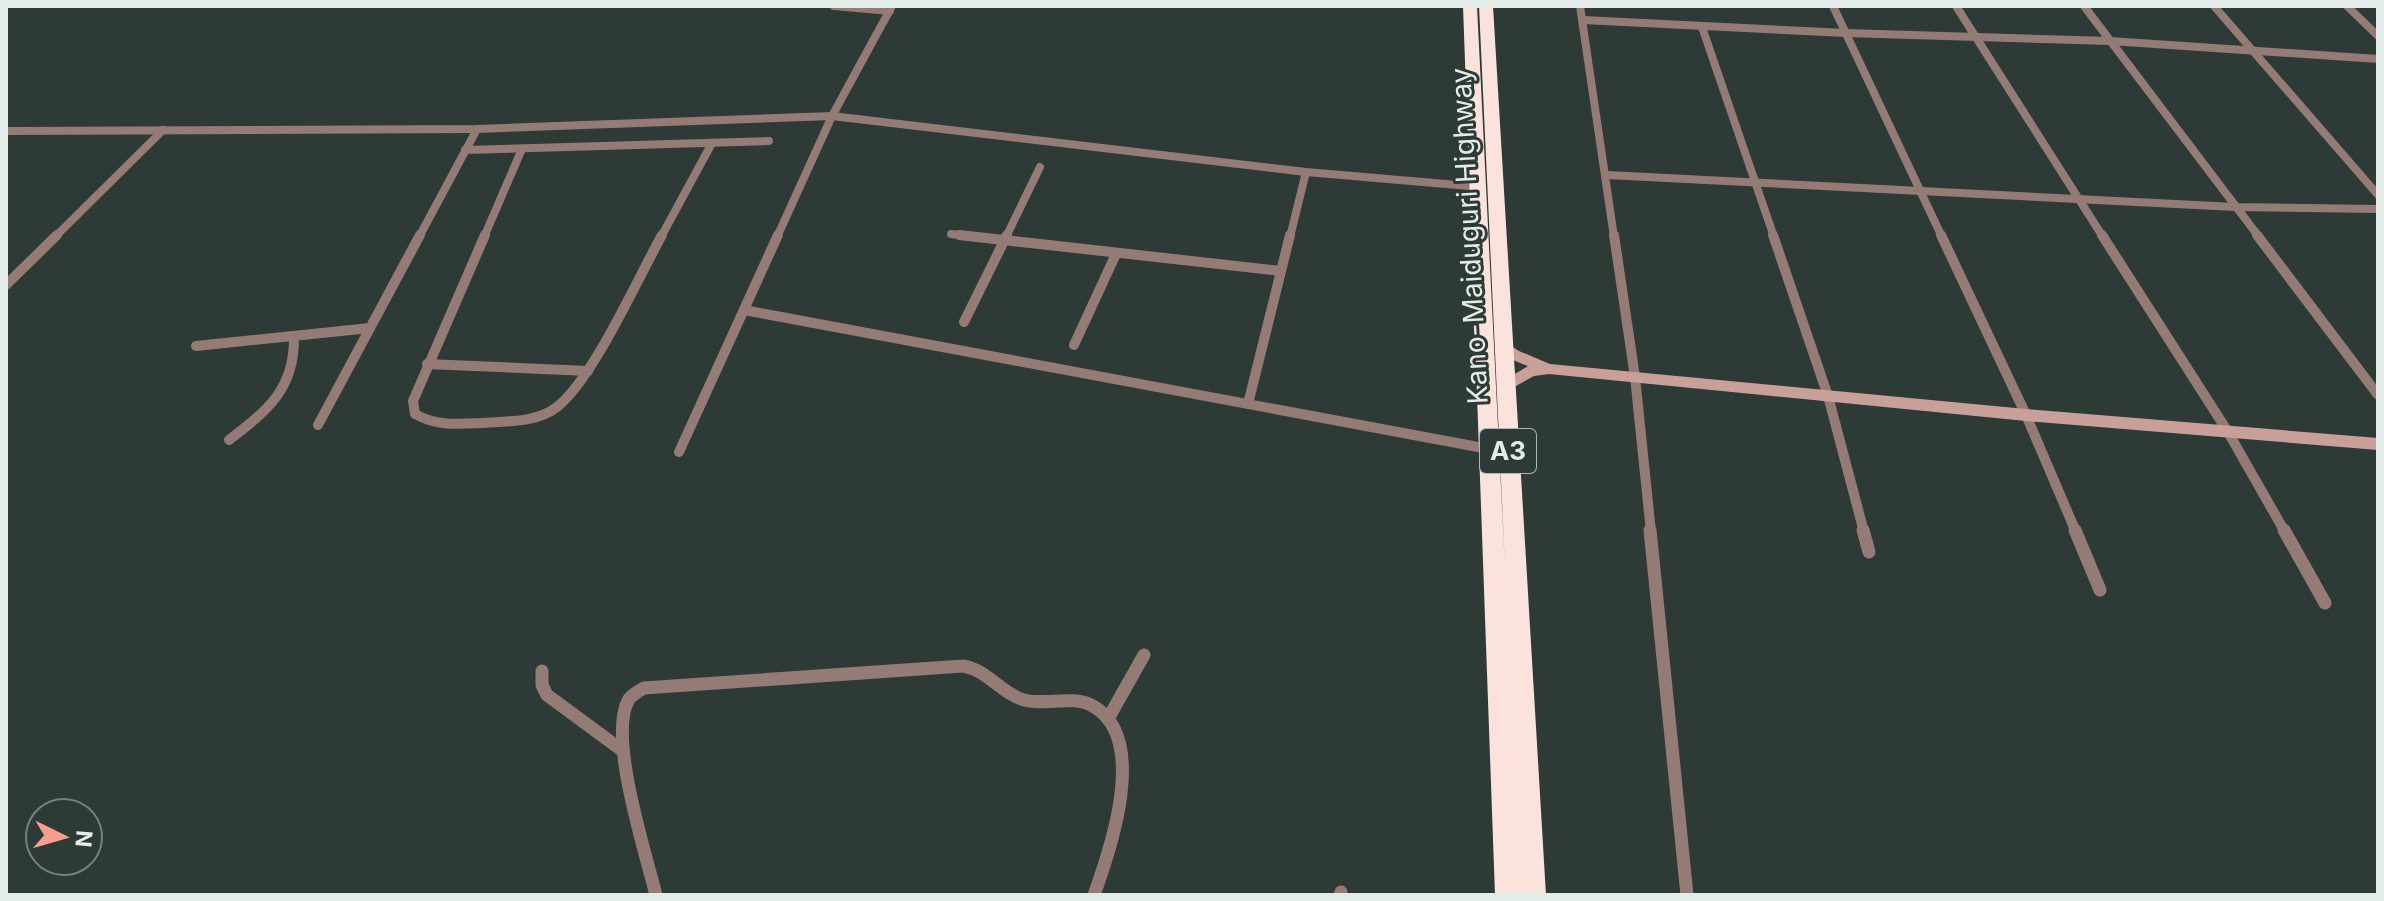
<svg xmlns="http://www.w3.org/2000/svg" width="2384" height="901" font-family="Inter,sans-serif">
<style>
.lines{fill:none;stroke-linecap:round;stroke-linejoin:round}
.street-far2{stroke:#947b76;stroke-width:8}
.street-far1{stroke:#947b76;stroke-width:10}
.street{stroke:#947b76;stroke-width:13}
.secondary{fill:#c9a099;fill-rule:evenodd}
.highway{fill:#fce2dd;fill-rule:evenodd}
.labels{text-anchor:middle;stroke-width:6;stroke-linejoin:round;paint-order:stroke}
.shield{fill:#2d3a36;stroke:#adb7b3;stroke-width:2}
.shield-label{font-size:26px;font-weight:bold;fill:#e4ece9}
.street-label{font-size:28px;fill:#e4ece9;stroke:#2d3a36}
</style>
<rect width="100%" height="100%" fill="#2d3a36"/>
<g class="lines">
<g class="street-far2">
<path d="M834,6L890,11"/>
<path d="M1580,6L1614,237"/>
<path d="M1833,6L1942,237"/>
<path d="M1956,6L2103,237"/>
<path d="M2084,6L2259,237"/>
<path d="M2214,6L2378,195"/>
<path d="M2347,6L2378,36"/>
<path d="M1583,20L1846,33L2110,41L2378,59"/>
<path d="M1702,27L1774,237"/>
<path d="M6,131L477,129L832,116L1306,172L1481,187"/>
<path d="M465,150L769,141"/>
<path d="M1607,175L2235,207L2378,209"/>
<path d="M951,234L977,237"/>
<path d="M55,237L163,130"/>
<path d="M419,237L477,129"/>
<path d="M484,237L522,149"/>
<path d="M661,237L712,143"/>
<path d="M777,237L832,116L892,6"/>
<path d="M1006,237L1040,167"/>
<path d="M1290,237L1306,172"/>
</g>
<g class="street-far1">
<path d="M485,235L413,401L415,414C436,426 457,424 480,423C505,421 537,423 557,407C593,379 638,278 662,235"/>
<path d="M959,235L1281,271"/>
<path d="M1614,235L1635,377L1651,532"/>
<path d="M1773,235L1828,396L1864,532"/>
<path d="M1941,235L2026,415L2076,532"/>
<path d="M2102,235L2228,432L2285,532"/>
<path d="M2257,235L2378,395"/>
<path d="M6,285L57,235"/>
<path d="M744,310L1489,449"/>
<path d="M964,322L1007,235"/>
<path d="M1074,345L1116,254"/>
<path d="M196,346L370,328"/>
<path d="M427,364L588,371"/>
<path d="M1248,404L1290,235"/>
<path d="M318,425L420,235"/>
<path d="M229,440C268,410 295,389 294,336"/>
<path d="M679,452L778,235"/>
</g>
<g class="street">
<path d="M1650,530L1687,895"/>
<path d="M1863,530L1869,552"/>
<path d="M2075,530L2100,590"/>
<path d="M2284,530L2325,603"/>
<path d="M542,671V685L547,695L623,751"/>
<path d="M1109,717L1144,655"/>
<path d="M656,895C646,854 607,735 629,699C633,694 639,691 644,688L963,666C987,670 999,691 1021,699C1043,707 1072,694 1093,706C1149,738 1111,848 1094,895"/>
<path d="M1340,895L1341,892"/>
</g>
<path class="secondary" d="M1502,340L1519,351L1550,364L2026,409L2378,438V450L2026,421L1549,374L1534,376L1505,392L1500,391L1497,387L1500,383L1528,366C1515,361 1503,357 1495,345L1497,341Z"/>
<path class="highway" d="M1463,6H1477L1505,567L1479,6H1493L1546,895H1495Z"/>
</g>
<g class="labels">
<rect class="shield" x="1480" y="429" width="56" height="44" rx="6"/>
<g class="shield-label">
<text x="1508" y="460">A3</text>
</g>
<g class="street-label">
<text transform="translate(1469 236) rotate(-93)" y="10">Kano-Maiduguri Highway</text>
</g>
</g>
<rect width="2384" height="901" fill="none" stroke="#e4ece9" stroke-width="16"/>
<g transform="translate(64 837) rotate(95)"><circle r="38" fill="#2d3a36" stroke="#76817e" stroke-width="2"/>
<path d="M0-6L14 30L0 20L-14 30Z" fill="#f59d8e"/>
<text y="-12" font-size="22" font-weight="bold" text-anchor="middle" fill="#e4ece9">N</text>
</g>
</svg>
